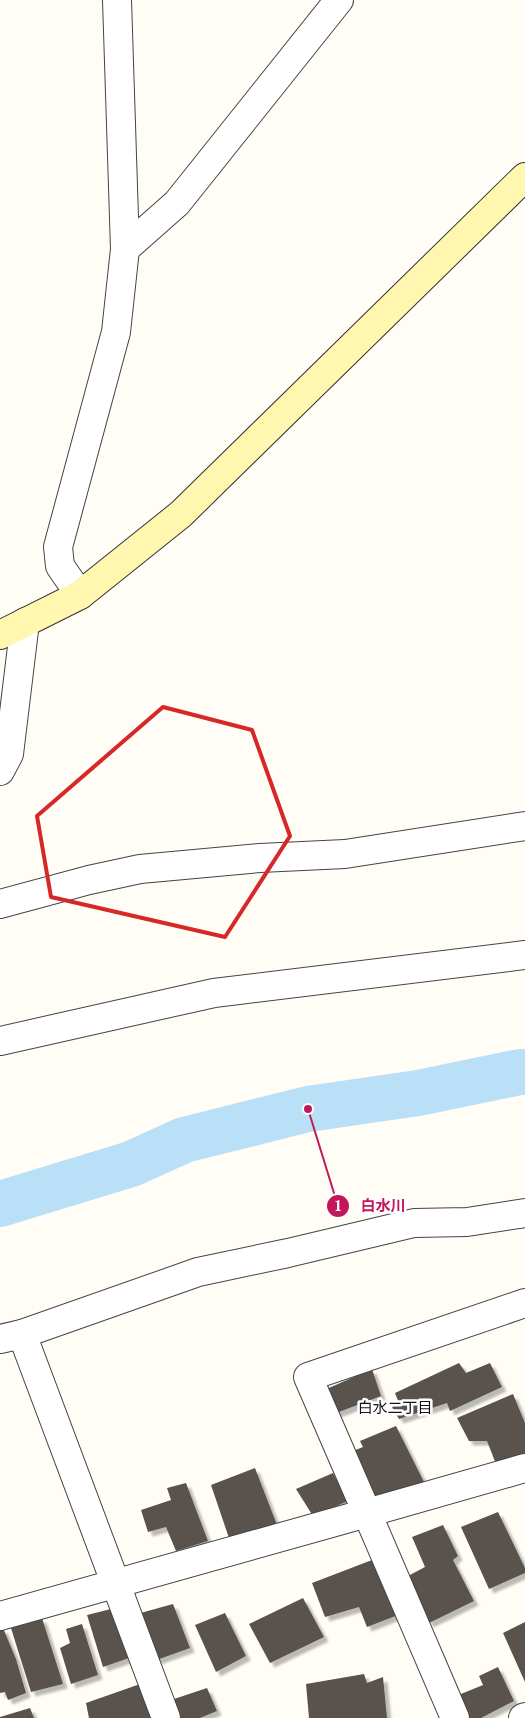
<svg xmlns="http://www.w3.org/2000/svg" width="525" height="1718" font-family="'PT Serif','Noto Sans JP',serif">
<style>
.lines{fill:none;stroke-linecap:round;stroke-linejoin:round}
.river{stroke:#b9e0f7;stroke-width:46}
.building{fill:#5a524d;filter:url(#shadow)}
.street-casing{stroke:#444;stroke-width:30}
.secondary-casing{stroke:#333;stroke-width:30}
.street{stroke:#fff;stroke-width:28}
.secondary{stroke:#fff6b0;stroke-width:28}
.marked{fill:none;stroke:#d62828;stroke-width:4;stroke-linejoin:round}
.labels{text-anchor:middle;stroke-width:5;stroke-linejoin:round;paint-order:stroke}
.neighbourhood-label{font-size:15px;fill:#111;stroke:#fff}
.leader{fill:none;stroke:#c2185b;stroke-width:2}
.callout-dot{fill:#c2185b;stroke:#fff;stroke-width:2}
.mark-label{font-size:15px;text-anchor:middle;font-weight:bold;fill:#fff}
.callout-label{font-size:15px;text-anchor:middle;font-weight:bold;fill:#c2185b;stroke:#fff;stroke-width:5;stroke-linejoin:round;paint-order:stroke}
</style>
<defs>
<filter id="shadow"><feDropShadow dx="4.5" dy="4.5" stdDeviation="1" flood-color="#0004"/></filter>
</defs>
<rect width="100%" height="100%" fill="#fffdf5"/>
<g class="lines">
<path class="river" d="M0,1204L131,1164L184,1140L308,1109L418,1093L520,1072H525"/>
</g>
<g class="building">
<path d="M459,1363L466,1373L490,1363L502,1387L450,1411L447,1403L399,1419L392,1407L399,1403L395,1393Z"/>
<path d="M372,1369L381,1396L331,1415L322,1391Z"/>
<path d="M513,1394L525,1423V1453L496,1464L487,1441H469L457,1418Z"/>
<path d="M396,1426L425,1484L377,1500L353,1451L363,1447L360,1441Z"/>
<path d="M255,1468L277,1525L230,1541L211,1485Z"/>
<path d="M333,1473L348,1501L313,1516L296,1489Z"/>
<path d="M186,1483L208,1541L176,1551L166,1527L148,1532L141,1510L171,1500L167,1488Z"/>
<path d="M498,1512L525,1568V1573L489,1589L461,1527Z"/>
<path d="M443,1525L458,1556L453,1560L474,1601L429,1623L406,1577L425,1567L412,1537Z"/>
<path d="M372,1560L398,1615L367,1627L359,1607L325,1617L312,1583Z"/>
<path d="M303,1598L324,1637L270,1663L249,1624Z"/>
<path d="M173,1604L190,1648L151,1662L137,1614Z"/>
<path d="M115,1608L129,1658L103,1667L87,1615Z"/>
<path d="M225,1613L246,1656L216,1672L195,1625Z"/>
<path d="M42,1618L63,1684L31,1692L10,1625Z"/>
<path d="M525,1622V1682L503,1633Z"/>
<path d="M82,1624L98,1675L71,1684L60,1648L70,1643L66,1629Z"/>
<path d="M3,1628L16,1659L26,1693L8,1700L5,1692L0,1693V1629Z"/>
<path d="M498,1667L514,1701L481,1718H467L456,1696L483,1685L479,1676Z"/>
<path d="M364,1674L367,1683L383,1677L387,1718H309L306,1684Z"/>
<path d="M143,1683L156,1718H89L86,1703Z"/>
<path d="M207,1688L217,1711L200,1718H173L165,1702Z"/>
<path d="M30,1708L34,1718H0V1717Z"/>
</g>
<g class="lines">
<g class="street-casing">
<g id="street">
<path d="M125,249L177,203L339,0"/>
<path d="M80,595L60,566L58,547L116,332L125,249L117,0"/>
<path d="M0,771L9,754L25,622"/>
<path d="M0,904L89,880L140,869L260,858L345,854L525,826"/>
<path d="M0,1041L214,993L525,955"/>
<path d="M22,1334L166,1718"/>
<path d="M0,1339L22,1334L198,1272L288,1253L414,1223L467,1222L525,1213"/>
<path d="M0,1616L367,1513L308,1377L525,1303"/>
<path d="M455,1718L367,1513L525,1468"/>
<path d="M523,1718L525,1717"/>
</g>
</g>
<g class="secondary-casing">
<path id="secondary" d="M0,635L80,595L181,514L525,177"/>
</g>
<use href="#street" class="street"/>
<use href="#secondary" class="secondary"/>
</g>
<path class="marked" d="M163,707L252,730L290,836L225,937L51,897L37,816Z"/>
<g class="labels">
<g class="neighbourhood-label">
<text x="395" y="1413">白水二丁目</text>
</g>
</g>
<path class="leader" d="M308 1109L338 1206"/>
<g class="callout-dot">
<circle cx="308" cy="1109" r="5"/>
<circle cx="338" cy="1206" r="12"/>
</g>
<g class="mark-label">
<text x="338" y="1211">1</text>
</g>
<g class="callout-label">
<text x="383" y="1211">白水川</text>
</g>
</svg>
